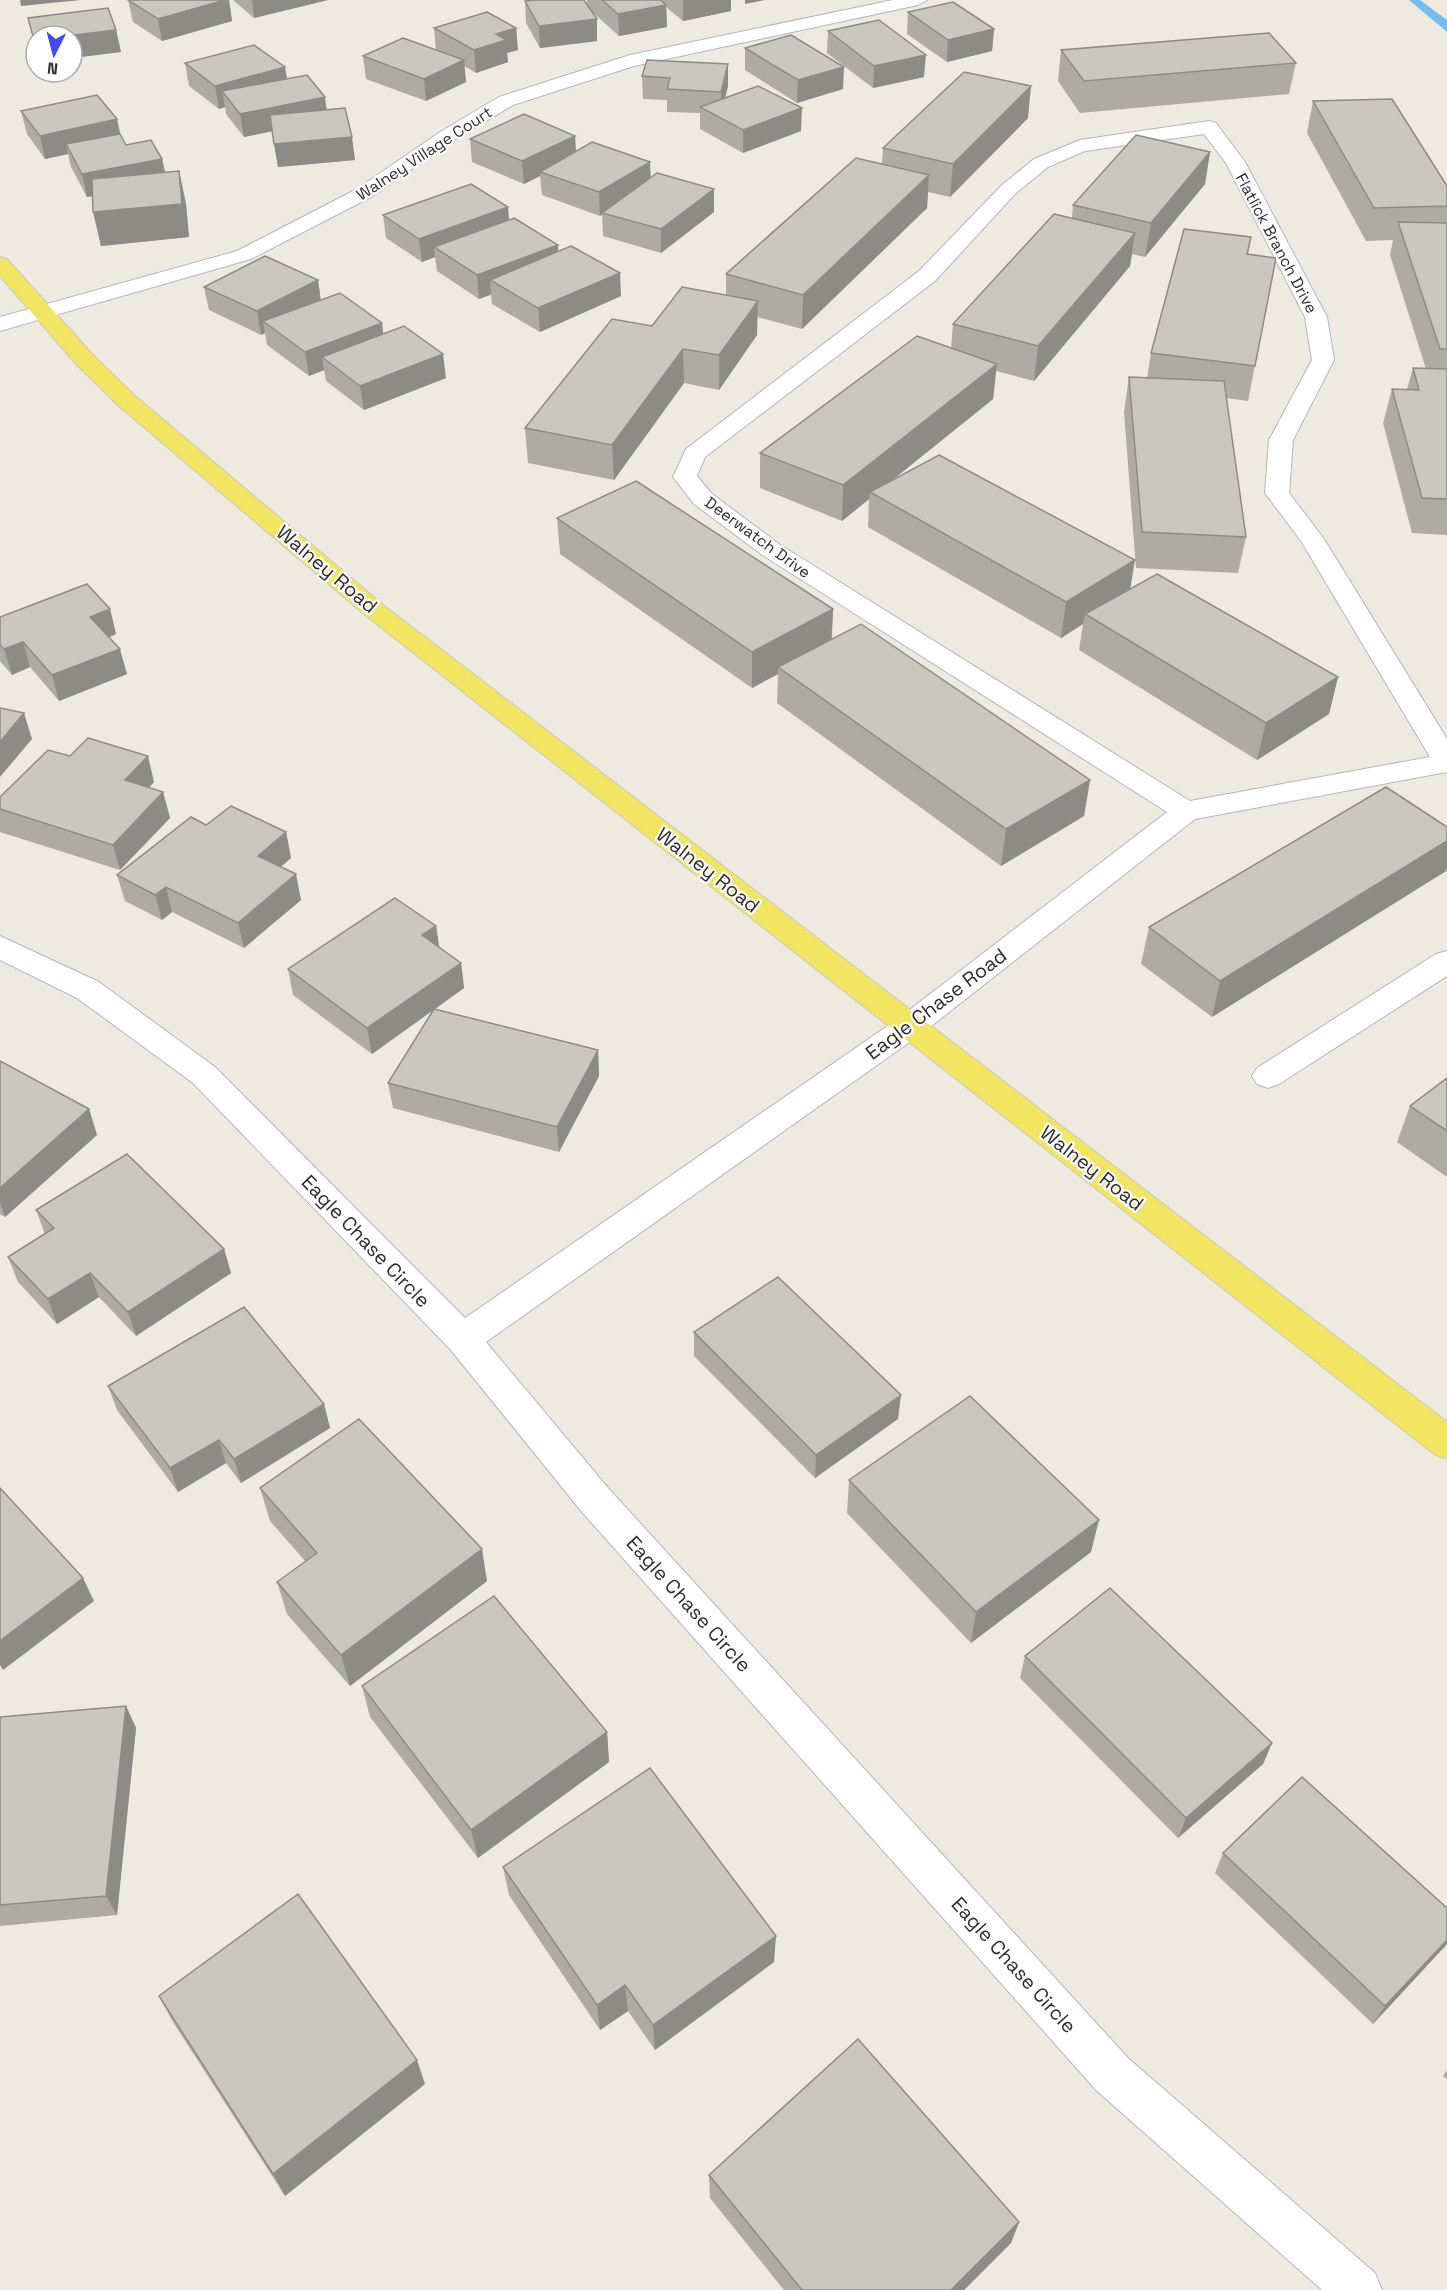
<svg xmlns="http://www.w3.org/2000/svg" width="1447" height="2290" font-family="'Space Grotesk',sans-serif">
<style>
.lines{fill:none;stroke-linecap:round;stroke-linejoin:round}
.stream{fill:#74bdf0;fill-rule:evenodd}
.minor-casing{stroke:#b3b4c1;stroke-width:2}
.major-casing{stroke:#c8c8c8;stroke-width:2}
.minor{fill:#fff;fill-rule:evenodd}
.major{fill:#f2e562;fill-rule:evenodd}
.wall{fill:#aeaba4}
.shaded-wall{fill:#8d8b86}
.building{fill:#cac7bf;stroke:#8d8b86;stroke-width:1.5}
.labels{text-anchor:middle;stroke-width:4.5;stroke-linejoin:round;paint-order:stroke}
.far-street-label{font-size:16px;fill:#2d2d2d;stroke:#fff}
.street-label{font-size:20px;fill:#2d2d2d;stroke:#fff}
</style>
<rect width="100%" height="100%" fill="#efeae0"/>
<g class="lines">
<path class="stream" d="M1409,0H1420L1447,20V32Z"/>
<g class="minor-casing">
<g id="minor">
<path d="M893,0H927L918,5L634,66L513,105L454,140L371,197L251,259L0,331V317L237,251L357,189L440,132L499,97L630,55Z"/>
<path d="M1209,121L1216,123L1245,162L1327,317L1334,360L1293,440L1289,493L1324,539L1447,739V772L1195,819L921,1034L486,1342L608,1488L1128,2058L1375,2273L1382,2290H1322L1096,2090L582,1512L450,1349L193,1083L77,998L0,960V936L99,982L215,1067L465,1318L899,1018L1167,812L761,554L694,504L673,477L686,449L919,271L1002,185L1034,159L1080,140ZM1204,134L1226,163L1305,317L1312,360L1269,440L1265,493L1301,541L1430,757L1190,801L779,544L712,494L697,476L705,457L935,281L1016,193L1048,167L1085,151Z"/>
<path d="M1447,951V976L1279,1084L1268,1088L1257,1084L1252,1076L1257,1068L1436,954Z"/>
</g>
</g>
<g class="major-casing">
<path id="major" d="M0,257L7,259L93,355L135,396L382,604L1447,1422V1459L1434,1454L364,614L119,406L77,365L0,276Z"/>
</g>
<use href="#minor" class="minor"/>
<use href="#major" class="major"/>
</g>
<g class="wall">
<path d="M128,0H229L232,21L162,41L133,22Z"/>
<path d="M233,0H328L254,18Z"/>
<path d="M587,0H731V11L683,21L666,7L667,27L619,36L590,10L597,41L540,48L526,23L525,1L587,5Z"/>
<path d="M908,12L994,29L992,51L947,62L907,34Z"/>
<path d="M28,18L116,30L121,52L72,58V36H36V50Z"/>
<path d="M434,28H516L518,50L507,53L508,62L476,73L464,66L466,82L426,101L366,79L363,56L436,50Z"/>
<path d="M828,31L924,77L873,88L827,53Z"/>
<path d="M745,48L843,89L797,103L745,70Z"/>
<path d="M1061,50L1296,63L1289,94L1080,113L1058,81Z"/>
<path d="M647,60L728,86L725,98L801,131L743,153L700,129V113L667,112V100L643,99L642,76Z"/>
<path d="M185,63L287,79L327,110L355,160L278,167L272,131L244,137L226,114L225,107L219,109L189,86Z"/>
<path d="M1313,101L1447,186V535L1412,533L1383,423L1392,389H1407L1413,368L1426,369L1390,255L1393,240L1366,241L1307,133Z"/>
<path d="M21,111L121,136L126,145L162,159L165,172L179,171L186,204L189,237L101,246L93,196L87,197L71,167L68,154L45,159L27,134Z"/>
<path d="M1028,118L950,197L928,192L927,208L802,329L757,317V335L719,390L684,383L614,480L528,463L525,428L652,326L726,295V274L882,164L883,148Z"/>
<path d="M575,136L576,151L650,162V177L714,212L661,253L603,236L602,214L600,216L542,195L540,176L524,184L472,162L470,139Z"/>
<path d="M1210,152L1205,184L1145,257L1132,254L1130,266L1034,381L996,371L993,399L895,478L1130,589L1338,677L1329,714L1257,760L1079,650L1083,624L1061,638L868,527L869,499L842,521L760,488V453L951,348L953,324L1072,218L1073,205Z"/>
<path d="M383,215L509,220L558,245V252L621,296L540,332L492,304L491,295L479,299L437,271L435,257L422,262L386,238Z"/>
<path d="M1251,237L1248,254L1276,258L1248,401L1226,398L1246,537L1238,573L1136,568L1124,412L1129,377L1147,378L1151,353Z"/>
<path d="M318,280L321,300L384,334L446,378L364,410L326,381L324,370L309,376L267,345L265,333L261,335L209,310L204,287Z"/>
<path d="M557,518L833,609L832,639L1090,780L1084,816L1001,866L777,703L778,674L752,688L560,554Z"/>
<path d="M110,609L116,634L110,637L127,674L59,701L30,667L12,675L0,661V617Z"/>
<path d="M154,782L149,788L163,792L170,818L120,870L0,832V797Z"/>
<path d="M206,825L286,832L291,858L281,867L301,900L244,948L172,912L162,920L125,901L117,875Z"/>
<path d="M1447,827V868L1446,871L1212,1017L1141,964L1149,927Z"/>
<path d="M436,926L439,948L461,963L464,988L435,1009L598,1050L599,1076L559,1152L393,1108L388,1083L432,1011L372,1054L293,995L288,969Z"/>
<path d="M0,1061L89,1109L97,1135L5,1217L0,1214Z"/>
<path d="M1447,1078V1177L1397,1142L1410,1106Z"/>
<path d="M36,1210L224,1249L231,1273L136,1336L99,1297L57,1324L18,1282L8,1257L45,1234Z"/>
<path d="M694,1332L898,1419L815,1478L694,1356Z"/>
<path d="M108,1386L324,1404L330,1428L241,1483L226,1463L178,1492L117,1410Z"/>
<path d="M849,1480L1091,1552L971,1643L847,1513Z"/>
<path d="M260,1488L487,1581L350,1686L287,1614L277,1582L306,1562L270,1521Z"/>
<path d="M1025,1656L1272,1743L1263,1764L1178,1838L1020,1678Z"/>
<path d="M362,1686L607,1732L609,1762L478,1858L370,1717Z"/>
<path d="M126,1706L136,1728L117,1915L0,1926V1717Z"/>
<path d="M1223,1853L1447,1944L1373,2024L1215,1873Z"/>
<path d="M503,1867L774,1962L655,2050L628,2011L600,2030L509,1895Z"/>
<path d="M159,1996L425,2084L285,2196L173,2022Z"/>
<path d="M1447,2070V2079L1443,2076Z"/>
<path d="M709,2175L1019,2222L1011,2243L964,2290H784L710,2198Z"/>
</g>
<g class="shaded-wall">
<path d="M20,0H81L21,6Z"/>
<path d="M225,0H229L232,21L162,41L158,19Z"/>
<path d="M252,0H328L254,18Z"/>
<path d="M683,0H731V11L683,21Z"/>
<path d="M745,0H765L745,4Z"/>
<path d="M666,5L667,27L619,36L618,14Z"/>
<path d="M597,19V41L540,48L539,26Z"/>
<path d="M516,28L518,50L507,53L508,62L476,73L474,50L496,34Z"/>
<path d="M994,29L992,51L947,62L948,40Z"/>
<path d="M116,30L121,52L72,58V36H66Z"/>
<path d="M926,55L924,77L873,88L874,66Z"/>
<path d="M464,60L466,82L426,101L424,79Z"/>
<path d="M728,64V86L721,114V92Z"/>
<path d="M285,67L289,89L222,91L225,107L219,109L215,86Z"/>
<path d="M844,67L843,89L797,103L798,80Z"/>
<path d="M1031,86L1028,118L950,197L953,164Z"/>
<path d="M325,97L328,120L244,137L240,114Z"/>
<path d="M802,108L801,131L743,153V130Z"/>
<path d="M117,119L122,142L66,144L68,154L45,159L40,136Z"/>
<path d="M575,136L576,159L540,172V176L524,184L522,161Z"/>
<path d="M352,137L355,160L278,167L274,144Z"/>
<path d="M1210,152L1205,184L1145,257L1151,223Z"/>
<path d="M162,159L167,182L87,197L82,174Z"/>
<path d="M650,162L651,185L602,213V214L600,216L599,192Z"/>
<path d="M179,171L186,204L189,237L101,246L93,212Z"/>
<path d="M929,175L927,208L802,329L803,295Z"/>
<path d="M714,189V212L661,253V229Z"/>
<path d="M508,207L510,231L434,247L435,257L422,262L419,239Z"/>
<path d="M1135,233L1130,266L1034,381L1038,346Z"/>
<path d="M558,245L559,269L490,280L491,294L479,299L477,275Z"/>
<path d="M620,273L621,296L540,332L538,308Z"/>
<path d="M318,280L321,304L263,321L265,333L261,335L257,311Z"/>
<path d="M758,301L757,335L719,390V355Z"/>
<path d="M382,323L385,347L322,357L324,370L309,376L305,352Z"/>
<path d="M683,349L684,383L614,480L612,445Z"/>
<path d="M443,354L446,378L364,410L360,386Z"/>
<path d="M997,364L993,399L875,494L870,492L869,499L842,521L843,485Z"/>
<path d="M1135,560L1129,596L1085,614L1083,624L1061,638L1066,602Z"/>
<path d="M110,609L116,634L97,642L90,617Z"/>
<path d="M833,609L831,645L778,667V674L752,688V652Z"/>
<path d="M23,642L30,667L12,675L4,649Z"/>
<path d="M120,649L127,674L59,701L52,675Z"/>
<path d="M1338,677L1329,714L1257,760L1266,723Z"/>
<path d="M24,713L32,739L0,777V742Z"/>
<path d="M148,756L154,782L131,806L125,780Z"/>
<path d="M1090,780L1084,816L1001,866L1006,829Z"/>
<path d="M163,792L170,818L120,870L113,845Z"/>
<path d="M286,832L291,858L263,881L258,856Z"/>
<path d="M1447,841V868L1446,871L1212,1017L1220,981Z"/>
<path d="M296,874L301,900L244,948L238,923Z"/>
<path d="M166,887L172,912L162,920L155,895Z"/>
<path d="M436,926L440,952L422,935Z"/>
<path d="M461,963L464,988L372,1054L367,1028Z"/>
<path d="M598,1050L599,1076L559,1152L557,1127Z"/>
<path d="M89,1109L97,1135L5,1217L0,1203V1188Z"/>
<path d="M224,1249L231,1273L136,1336L128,1312Z"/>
<path d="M90,1273L99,1297L57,1324L48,1299Z"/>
<path d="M901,1395L898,1419L815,1478L816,1455Z"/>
<path d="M324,1404L330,1428L241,1483L234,1459Z"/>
<path d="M219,1440L226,1463L178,1492L170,1468Z"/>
<path d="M1099,1520L1091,1552L971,1643L976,1612Z"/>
<path d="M482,1549L487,1581L350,1686L341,1655Z"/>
<path d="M83,1578L94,1601L3,1670L0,1665V1641Z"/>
<path d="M126,1706L136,1728L117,1915L106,1896Z"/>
<path d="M607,1732L609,1762L478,1858L471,1830Z"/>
<path d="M1272,1743L1263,1764L1178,1838L1186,1818Z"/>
<path d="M776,1936L774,1962L655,2050L653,2025Z"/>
<path d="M1447,1940V1944L1373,2024L1385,2006Z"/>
<path d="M625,1985L628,2011L600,2030L597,2005Z"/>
<path d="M417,2060L425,2084L285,2196L273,2174Z"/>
<path d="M1019,2222L1011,2243L964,2290H951Z"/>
</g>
<g class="building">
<path d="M128,0H225L158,19Z"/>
<path d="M536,0H584L597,19L539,26L525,1Z"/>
<path d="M602,0H661L666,5L618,14Z"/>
<path d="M953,2L994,29L948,40L908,12Z"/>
<path d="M108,8L116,30L66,36H36V40H34L28,18Z"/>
<path d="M487,12L516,28L496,34L506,40L474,50L434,28Z"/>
<path d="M879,20L926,55L874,66L828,31Z"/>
<path d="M1269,33L1296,63L1084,81L1061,50Z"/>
<path d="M791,35L844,67L798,80L745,48Z"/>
<path d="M403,38L464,60L424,79L363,56Z"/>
<path d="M254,45L285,67L215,86L185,63Z"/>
<path d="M647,60L728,64L721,92L667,89L670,78L642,76Z"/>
<path d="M964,72L1031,86L953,164L883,148Z"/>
<path d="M307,75L325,97L240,114L222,91Z"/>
<path d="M758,86L802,108L743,130L700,107Z"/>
<path d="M97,95L117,119L40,136L21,111Z"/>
<path d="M1392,99L1447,186V206L1374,208L1313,101Z"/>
<path d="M345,108L352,137L274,144L270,115Z"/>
<path d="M524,114L575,136L522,161L470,139Z"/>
<path d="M120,134L126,145L151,140L162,159L82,174L66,144Z"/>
<path d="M1136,135L1210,152L1151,223L1073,205Z"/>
<path d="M592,142L650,162L599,192L540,172Z"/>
<path d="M856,158L929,175L803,295L726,274Z"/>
<path d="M179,171L182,204L93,212L92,179Z"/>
<path d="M657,173L714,189L661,229L602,213Z"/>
<path d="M471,184L508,207L419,239L383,215Z"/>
<path d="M1054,214L1135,233L1038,346L953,324Z"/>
<path d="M514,218L558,245L477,275L434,247Z"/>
<path d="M1398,222L1447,223V349H1440Z"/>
<path d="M1184,229L1251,237L1247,254L1276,258L1255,366L1151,353Z"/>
<path d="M571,246L620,273L538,308L490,280Z"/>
<path d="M265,256L318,280L257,311L204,287Z"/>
<path d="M682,287L758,301L719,355L683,349L612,445L525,428L612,319L652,326Z"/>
<path d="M340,293L382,323L305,352L263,321Z"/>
<path d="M404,326L443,354L360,386L322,357Z"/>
<path d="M917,336L997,364L843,485L760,453Z"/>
<path d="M1413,368L1447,369V499L1422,498L1392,389L1419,390Z"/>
<path d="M1129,377L1224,381L1246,537L1142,532Z"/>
<path d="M939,455L1135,560L1066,602L870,492Z"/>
<path d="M636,481L833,609L752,652L557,518Z"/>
<path d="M1157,574L1338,677L1266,723L1085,614Z"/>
<path d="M87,584L110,609L90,617L120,649L52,675L23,642L4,649L0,645V617Z"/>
<path d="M861,624L1090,780L1006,829L778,667Z"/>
<path d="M0,708L24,713L0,742Z"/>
<path d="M88,738L148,756L125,780L163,792L113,845L0,809V797L48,750L70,756Z"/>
<path d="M1386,787L1447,827V841L1220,981L1149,927Z"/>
<path d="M231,806L286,832L258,856L296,874L238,923L166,887L155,895L117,875L191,817L206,825Z"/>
<path d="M395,898L436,926L422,935L461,963L367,1028L288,969Z"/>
<path d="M434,1009L598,1050L557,1127L388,1083Z"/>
<path d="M0,1061L89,1109L0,1188Z"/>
<path d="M1447,1078V1131L1410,1106Z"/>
<path d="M127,1154L224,1249L128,1312L90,1273L48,1299L8,1257L54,1228L36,1210Z"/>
<path d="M778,1277L901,1395L816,1455L694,1332Z"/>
<path d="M244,1307L324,1404L234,1459L219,1440L170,1468L108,1386Z"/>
<path d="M970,1396L1099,1520L976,1612L849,1480Z"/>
<path d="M359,1419L482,1549L341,1655L277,1582L317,1553L260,1488Z"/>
<path d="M0,1488L83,1578L0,1641Z"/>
<path d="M1110,1588L1272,1743L1186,1818L1025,1656Z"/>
<path d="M494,1596L607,1732L471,1830L362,1686Z"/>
<path d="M126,1706L106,1896L0,1905V1717Z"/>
<path d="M650,1768L776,1936L653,2025L625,1985L597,2005L503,1867Z"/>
<path d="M1302,1777L1447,1908V1940L1385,2006L1223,1853Z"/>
<path d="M298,1894L417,2060L273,2174L159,1996Z"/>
<path d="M858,2039L1019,2222L951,2290H802L709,2175Z"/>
</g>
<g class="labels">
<g class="far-street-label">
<text transform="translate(424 153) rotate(-33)" y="6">Walney Village Court</text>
<text transform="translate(1277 243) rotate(62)" y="6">Flatlick Branch Drive</text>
<text transform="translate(758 537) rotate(36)" y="6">Deerwatch Drive</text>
</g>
<g class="street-label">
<text transform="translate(327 569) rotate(40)" y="7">Walney Road</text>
<text transform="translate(708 870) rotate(38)" y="7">Walney Road</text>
<text transform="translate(936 1004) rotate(-37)" y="7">Eagle Chase Road</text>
<text transform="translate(1092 1168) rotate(38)" y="7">Walney Road</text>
<text transform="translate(366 1241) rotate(46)" y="7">Eagle Chase Circle</text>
<text transform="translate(689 1604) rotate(48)" y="7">Eagle Chase Circle</text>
<text transform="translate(1014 1965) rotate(48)" y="7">Eagle Chase Circle</text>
</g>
</g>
<g transform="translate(54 54) rotate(186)"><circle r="28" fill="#ffffff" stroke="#ababab" stroke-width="1.5"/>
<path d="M0-4.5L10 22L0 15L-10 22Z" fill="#4149fb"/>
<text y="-9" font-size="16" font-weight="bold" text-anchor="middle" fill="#2d2d2d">N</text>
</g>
</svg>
